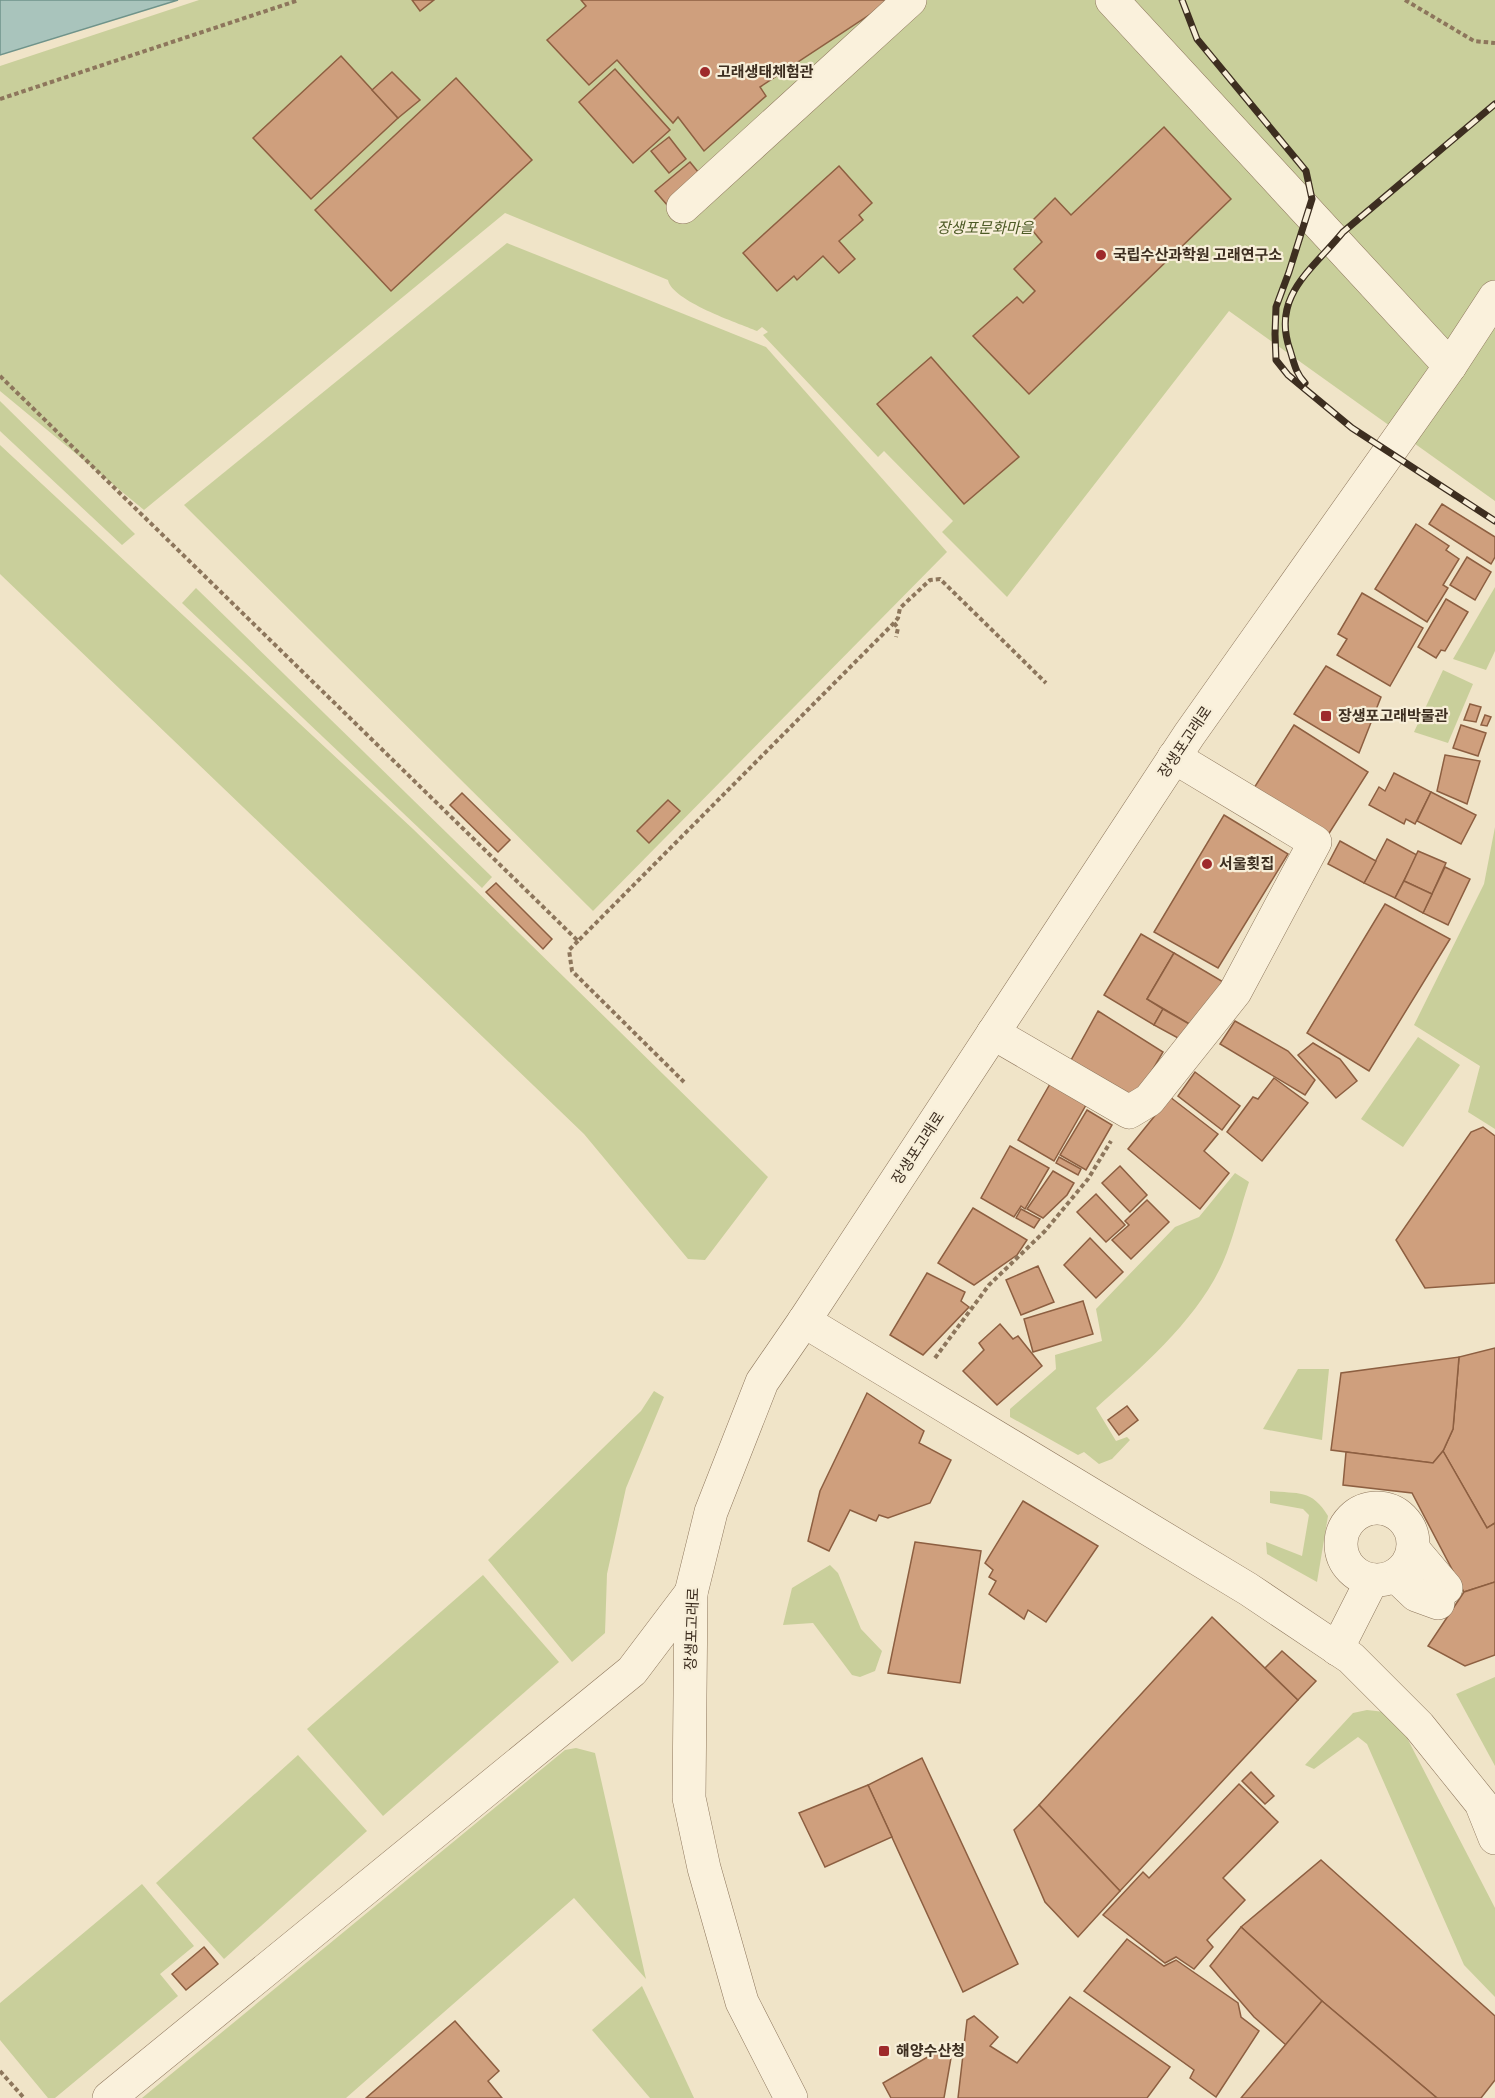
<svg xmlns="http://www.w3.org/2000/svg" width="1495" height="2098" font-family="'IBM Plex Serif','Noto Sans KR',serif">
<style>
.green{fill:#c9cf9b}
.water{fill:#a9c4bc;stroke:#6f938a;stroke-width:1.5}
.building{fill:#cf9f7d;stroke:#8d5f41;stroke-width:1.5}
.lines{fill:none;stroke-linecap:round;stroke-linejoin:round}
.minor-casing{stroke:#8d765c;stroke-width:34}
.path{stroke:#8d765c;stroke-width:4;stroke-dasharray:4.5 3;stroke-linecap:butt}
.minor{stroke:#faf1dc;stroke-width:33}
.rail-casing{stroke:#3d2e20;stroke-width:7}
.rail{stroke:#f7eed8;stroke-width:4.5;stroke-dasharray:14;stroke-linecap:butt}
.poi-dot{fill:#9e2a2b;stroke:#f7eed8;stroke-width:2}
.labels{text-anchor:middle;stroke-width:4.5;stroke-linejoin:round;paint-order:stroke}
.poi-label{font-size:15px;font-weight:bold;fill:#3d2e20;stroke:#f7eed8;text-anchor:start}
.park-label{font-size:15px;font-style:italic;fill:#4d5a26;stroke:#f7eed8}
.street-label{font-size:15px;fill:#3d2e20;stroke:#f7eed8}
</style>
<rect width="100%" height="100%" fill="#f0e4c8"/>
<g class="green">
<path d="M199,0H1495V501L1229,311L1007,597L942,532L953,521L884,451L878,457L763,335L768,332L762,327L757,331C738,323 672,301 668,280L505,213L144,510L0,391V66Z"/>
<path d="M507,243L766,347L947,552L593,911L184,505Z"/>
<path d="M0,401L135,534L122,545L0,431Z"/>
<path d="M0,445L413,829L768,1177L705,1260L688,1259L584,1134L0,574Z"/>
<path d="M1495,587V651L1486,670L1453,659Z"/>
<path d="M196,588L492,877L482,888L182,603Z"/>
<path d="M1443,670L1473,684L1448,743L1414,732Z"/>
<path d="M1495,827V1129L1468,1112L1480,1066L1414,1025L1484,884Z"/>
<path d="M1418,1037L1460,1065L1403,1147L1361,1119Z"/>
<path d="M1235,1173L1249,1182C1240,1208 1234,1237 1223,1262C1198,1319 1142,1367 1096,1408L1116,1441L1127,1437L1130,1440L1112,1459L1099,1464L1084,1452L1078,1455L1010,1417V1409L1056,1369L1055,1355L1102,1341L1096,1309L1175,1227L1199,1217Z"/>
<path d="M1298,1369H1329L1322,1440L1263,1429Z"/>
<path d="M654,1391L664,1397L626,1488L607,1574L605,1633L572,1662L488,1560L641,1411Z"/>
<path d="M1270,1491C1298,1494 1312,1489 1328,1516L1317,1582L1267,1554L1266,1542L1302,1556L1309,1515L1303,1509L1270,1503Z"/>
<path d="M830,1565L838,1573L861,1629L882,1651L875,1671L860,1677L852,1675L813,1623L783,1625L792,1588Z"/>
<path d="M483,1575L559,1662L383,1816L307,1729Z"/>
<path d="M1495,1677V1766L1456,1694Z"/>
<path d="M1367,1710L1385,1712L1405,1734L1495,1908V1997L1464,1965L1367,1744L1358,1737L1314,1769L1305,1765L1353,1713Z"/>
<path d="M576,1748L595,1753L646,1979L574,1898L346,2098H142L565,1750Z"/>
<path d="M298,1755L367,1831L224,1959L156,1883Z"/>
<path d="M142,1884L194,1946L160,1974L178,1996L55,2098H48L0,2040V2003Z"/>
<path d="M642,1986L694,2098H650L592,2030Z"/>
</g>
<path class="water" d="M0,0H178L0,55Z"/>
<g class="building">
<path d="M412,0H434L420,11Z"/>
<path d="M581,0H892L760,87L766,96L704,151L678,117L673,123L617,60L589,85L547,40L586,6Z"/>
<path d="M341,56L398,118L311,199L253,138Z"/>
<path d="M615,69L670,130L633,163L579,102Z"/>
<path d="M392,72L420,100L398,118L372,90Z"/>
<path d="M456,78L532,160L391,291L315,210Z"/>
<path d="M1164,127L1231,199L1029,394L973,336L1017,297L1023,303L1035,291L1014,269L1042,242L1028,225L1055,198L1071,215Z"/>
<path d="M669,137L686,159L669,173L651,151Z"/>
<path d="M690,162L703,178L668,206L655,191Z"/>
<path d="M839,166L872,203L859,215L863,220L839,241L855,259L839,273L823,256L797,280L794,276L777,291L743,253Z"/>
<path d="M931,357L1019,457L964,504L877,404Z"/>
<path d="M1442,504L1495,537V557L1491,564L1429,524Z"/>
<path d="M1416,524L1449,546L1446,550L1459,559L1443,585L1448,588L1427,622L1375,589Z"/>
<path d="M1467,557L1491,572L1475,600L1450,585Z"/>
<path d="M1362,593L1423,628L1390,686L1337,655L1347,639L1338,634Z"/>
<path d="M1446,599L1468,612L1445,651L1441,650L1436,658L1418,647Z"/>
<path d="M1326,666L1381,697L1359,753L1294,714Z"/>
<path d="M1470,704L1481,707L1476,722L1464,720Z"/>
<path d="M1485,715L1491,717L1487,726L1481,725Z"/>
<path d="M1294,725L1368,772L1328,835L1254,788Z"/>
<path d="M1461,725L1486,733L1478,756L1453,748Z"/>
<path d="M1445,755L1480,761L1467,804L1437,791Z"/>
<path d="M1394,773L1431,792L1415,824L1406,819L1404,824L1369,805L1379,787L1385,791Z"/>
<path d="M1431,792L1476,815L1461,844L1417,821Z"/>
<path d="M462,793L510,840L498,852L450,805Z"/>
<path d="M668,800L680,811L649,843L637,831Z"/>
<path d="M1224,815L1288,854L1218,968L1154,932Z"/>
<path d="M1387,839L1417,855L1395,898L1364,883Z"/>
<path d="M1340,841L1376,861L1364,883L1328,864Z"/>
<path d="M1418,851L1446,863L1432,894L1404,881Z"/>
<path d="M1445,867L1470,879L1448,925L1423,913Z"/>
<path d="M1404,881L1432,894L1423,913L1395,898Z"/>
<path d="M496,883L552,939L543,949L486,892Z"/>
<path d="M1385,904L1450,939L1369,1071L1307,1033Z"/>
<path d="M1141,934L1174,953L1147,999L1163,1009L1154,1025L1104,995Z"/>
<path d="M1174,953L1225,983L1198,1029L1147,999Z"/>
<path d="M1163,1009L1198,1029L1189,1044L1154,1025Z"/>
<path d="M1098,1011L1163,1052L1139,1093H1126L1070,1062Z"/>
<path d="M1235,1021L1288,1051L1315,1080L1305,1095L1220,1044Z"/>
<path d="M1313,1043L1340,1059L1357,1081L1336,1098L1298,1055Z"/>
<path d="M1195,1072L1240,1106L1222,1130L1178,1096Z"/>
<path d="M1274,1078L1308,1103L1262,1161L1227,1132L1253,1097L1258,1099Z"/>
<path d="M1050,1084L1086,1105L1054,1161L1018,1140Z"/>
<path d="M1170,1097L1218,1134L1204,1151L1229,1173L1200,1209L1128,1149Z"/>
<path d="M1087,1110L1112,1125L1086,1170L1060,1155Z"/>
<path d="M1483,1127L1495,1136V1283L1425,1288L1396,1240L1471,1132Z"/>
<path d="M1010,1146L1049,1168L1025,1209L1021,1206L1014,1217L981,1198Z"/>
<path d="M1059,1157L1081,1169L1078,1175L1056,1163Z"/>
<path d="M1120,1166L1147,1195L1130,1212L1102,1183Z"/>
<path d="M1053,1171L1074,1183L1067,1195L1043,1218L1027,1209Z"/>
<path d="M1096,1194L1125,1225L1106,1242L1077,1212Z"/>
<path d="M1147,1200L1169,1222L1131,1259L1112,1240L1129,1225L1125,1221Z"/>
<path d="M973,1208L1027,1240L1017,1255L974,1285L938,1263Z"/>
<path d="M1021,1209L1040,1219L1034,1228L1016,1218Z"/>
<path d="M1090,1238L1123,1272L1096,1298L1064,1265Z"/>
<path d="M1038,1266L1054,1302L1021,1315L1006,1280Z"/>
<path d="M927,1273L965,1292L961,1301L969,1307L923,1355L890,1335Z"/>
<path d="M1083,1301L1093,1334L1033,1352L1024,1319Z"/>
<path d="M1000,1324L1013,1339L1018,1336L1042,1366L997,1405L963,1371L984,1350L979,1343Z"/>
<path d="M1495,1348V1523L1487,1528L1443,1451L1453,1429L1459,1357Z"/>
<path d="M1459,1357L1453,1429L1443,1451L1433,1463L1331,1450L1341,1373Z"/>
<path d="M867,1393L924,1431L919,1443L951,1460L930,1503L888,1518L879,1515L876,1521L850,1510L829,1551L808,1541L820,1491Z"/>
<path d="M1127,1406L1138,1420L1119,1435L1108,1420Z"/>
<path d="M1443,1451L1487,1528L1495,1523V1582L1464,1592L1412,1493L1343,1485L1346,1452L1433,1463Z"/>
<path d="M1023,1501L1098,1546L1046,1622L1028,1610L1024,1619L989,1594L996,1581L989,1577L993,1570L985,1563Z"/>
<path d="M915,1542L981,1551L960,1683L888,1673Z"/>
<path d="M1495,1582V1655L1465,1666L1428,1646L1464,1592Z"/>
<path d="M1212,1617L1298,1700L1120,1891L1039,1805Z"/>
<path d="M1282,1651L1316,1681L1298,1700L1265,1668Z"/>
<path d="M922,1758L1018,1964L963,1992L868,1785Z"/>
<path d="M1251,1772L1274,1796L1265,1804L1242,1781Z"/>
<path d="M1239,1784L1278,1822L1223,1878L1245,1900L1207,1940L1213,1947L1194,1969L1176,1957L1165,1963L1103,1915L1143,1872L1149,1878Z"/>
<path d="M868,1785L892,1837L825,1867L799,1813Z"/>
<path d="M1039,1805L1120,1891L1078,1937L1045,1902L1014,1830Z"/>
<path d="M1321,1860L1495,2016V2080L1481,2098H1437L1322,2001L1241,1927Z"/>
<path d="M1241,1927L1322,2001L1286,2045L1254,2017L1210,1966Z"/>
<path d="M1127,1939L1164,1966L1176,1960L1238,2003L1241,2017L1259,2031L1216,2097L1190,2078L1194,2070L1084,1991Z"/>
<path d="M204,1947L218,1964L186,1990L172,1974Z"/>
<path d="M1070,1997L1170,2067L1147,2098H958L967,2020L974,2016L998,2037L990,2046L1017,2063Z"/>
<path d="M1322,2001L1437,2098H1241Z"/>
<path d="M455,2021L499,2071L488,2081L502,2098H366Z"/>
<path d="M943,2048L951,2058L944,2098H891L883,2083Z"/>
</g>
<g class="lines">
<g class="minor-casing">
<g id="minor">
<path d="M1112,0L1450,366"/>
<path d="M683,207L910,0"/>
<path d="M993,1033L1129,1112L1149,1100L1235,992L1315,842L1174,757"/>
<path d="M804,1321L1248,1589L1351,1658L1419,1726L1481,1803L1495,1838"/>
<circle cx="1377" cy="1544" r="36"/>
<path d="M1413,1549L1446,1588"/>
<path d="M1396,1576L1416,1595L1438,1603"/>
<path d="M1337,1649L1372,1580"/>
<path d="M109,2098L632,1671L691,1593"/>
<path d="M791,2098L742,2002L704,1868L689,1798L691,1593L711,1512L762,1382L804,1321L1189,735L1450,366L1495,297"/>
</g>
</g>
<g class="path">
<path d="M1405,0L1474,41L1495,43"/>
<path d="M0,99L299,0"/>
<path d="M0,376L578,941L894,623L898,618L900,608L930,580L940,579L1046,683"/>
<path d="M894,623L898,628L896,637"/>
<path d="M578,941L569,950L572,971L684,1082"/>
<path d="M935,1358L989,1285L1045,1231L1088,1179L1111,1141"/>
<path d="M0,2071L24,2098"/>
</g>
<use href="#minor" class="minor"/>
<g class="rail-casing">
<g id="rail">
<path d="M1182,0L1197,39L1306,171L1312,199L1289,272L1276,307L1275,334L1276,360L1288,375L1352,428L1495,521"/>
<path d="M1305,383C1296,374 1294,363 1290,350C1271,296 1312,270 1343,232L1495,104"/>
</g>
</g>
<use href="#rail" class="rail"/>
</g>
<g class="poi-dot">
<circle cx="705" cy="72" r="6"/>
<circle cx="1101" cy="255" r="6"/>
<rect x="1320" y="710" width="12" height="12" rx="3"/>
<circle cx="1207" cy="864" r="6"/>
<rect x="878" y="2045" width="12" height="12" rx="3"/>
</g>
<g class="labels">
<g class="poi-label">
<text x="717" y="77">고래생태체험관</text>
<text x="1113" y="260">국립수산과학원 고래연구소</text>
<text x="1338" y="721">장생포고래박물관</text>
<text x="1219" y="869">서울횟집</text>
<text x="896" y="2056">해양수산청</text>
</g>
<g class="park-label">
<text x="985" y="233">장생포문화마을</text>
</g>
<g class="street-label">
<text transform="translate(1185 742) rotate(-56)" y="5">장생포고래로</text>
<text transform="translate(918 1148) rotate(-57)" y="5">장생포고래로</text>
<text transform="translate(692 1629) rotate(-88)" y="5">장생포고래로</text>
</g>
</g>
</svg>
